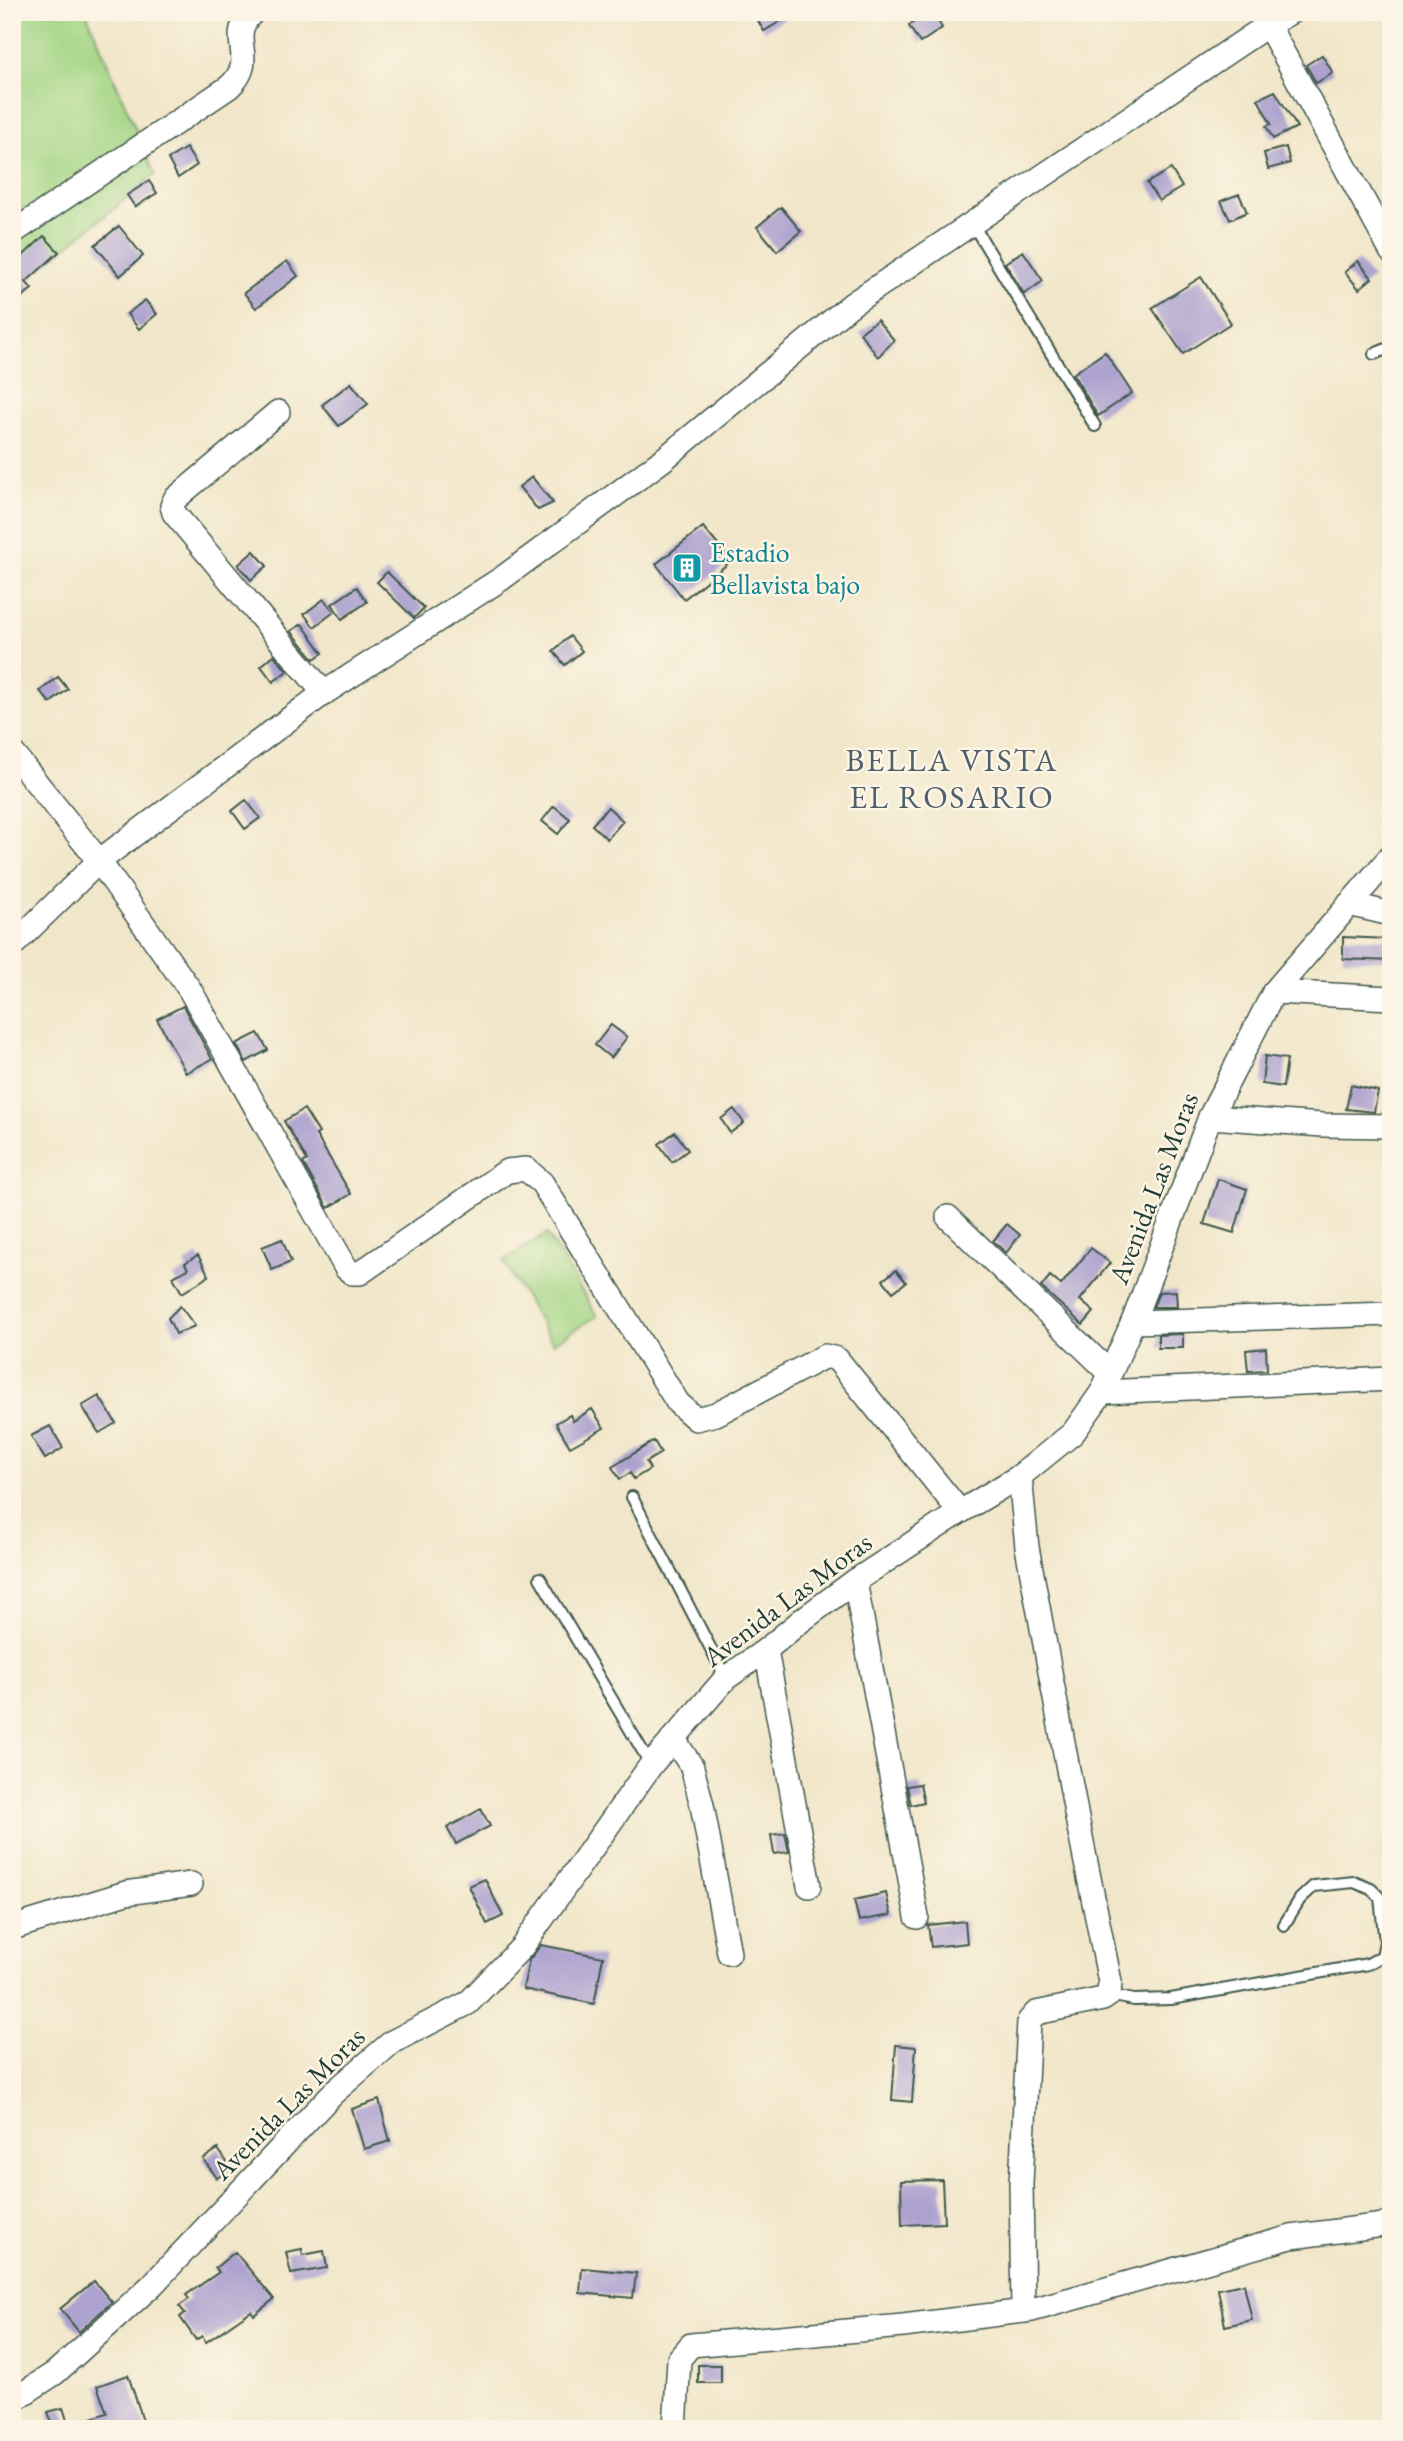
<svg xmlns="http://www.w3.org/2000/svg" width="1403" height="2441" font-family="'EB Garamond',serif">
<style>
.green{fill:#a4d686;stroke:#628a5d;stroke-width:2}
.building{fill:#aca1cf}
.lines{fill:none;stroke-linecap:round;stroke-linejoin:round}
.service-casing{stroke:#3e564a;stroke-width:14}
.minor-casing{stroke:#3e564a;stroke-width:26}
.service{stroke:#fff;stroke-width:10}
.minor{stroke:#fff;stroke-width:23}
.labels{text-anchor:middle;stroke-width:5;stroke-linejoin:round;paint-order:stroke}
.culture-label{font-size:28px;fill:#0d838f;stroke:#fcf5e5;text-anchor:start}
.street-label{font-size:28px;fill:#1f3d34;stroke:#fcf5e5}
.quarter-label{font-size:32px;letter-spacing:2px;fill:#50606a;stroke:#fcf5e5}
</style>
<rect width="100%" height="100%" fill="#fcf5e5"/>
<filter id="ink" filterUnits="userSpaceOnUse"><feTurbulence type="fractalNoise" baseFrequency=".0143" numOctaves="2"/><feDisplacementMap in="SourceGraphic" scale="14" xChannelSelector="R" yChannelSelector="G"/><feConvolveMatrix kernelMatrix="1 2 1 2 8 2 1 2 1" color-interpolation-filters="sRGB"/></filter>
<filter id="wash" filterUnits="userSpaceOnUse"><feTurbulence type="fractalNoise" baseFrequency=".00686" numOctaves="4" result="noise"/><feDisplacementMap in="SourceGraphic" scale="28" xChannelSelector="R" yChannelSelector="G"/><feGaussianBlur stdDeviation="1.57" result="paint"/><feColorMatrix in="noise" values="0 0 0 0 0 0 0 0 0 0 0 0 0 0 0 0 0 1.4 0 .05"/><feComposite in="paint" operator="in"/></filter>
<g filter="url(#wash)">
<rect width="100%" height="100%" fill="#f1e6c9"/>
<g class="green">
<path d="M12,12H86L155,175L12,291Z"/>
<path d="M547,1234L597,1316L553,1343L503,1261Z"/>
</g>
<g id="blocks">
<g class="building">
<path d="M753,12H796L764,31Z"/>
<path d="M926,12H933L942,28L920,43L909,26Z"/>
<path d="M1322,55L1333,73L1316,83L1306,65Z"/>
<path d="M1275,91L1297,127L1273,139L1266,126L1271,124L1258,99Z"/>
<path d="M1286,147L1290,163L1268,169L1264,153Z"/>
<path d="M186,148L197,165L178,178L168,159Z"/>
<path d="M1171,169L1182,187L1159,201L1147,183Z"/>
<path d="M149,181L157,193L135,207L127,195Z"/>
<path d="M1239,194L1247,212L1230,220L1221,201Z"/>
<path d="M781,207L801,231L777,251L757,227Z"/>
<path d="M119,226L143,256L120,276L95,245Z"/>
<path d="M44,236L59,252L26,282L32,289L12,304V263L14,264Z"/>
<path d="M1023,251L1043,281L1024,294L1005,263Z"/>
<path d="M287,261L298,276L256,308L244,293Z"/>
<path d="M1358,261L1372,278L1359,289L1345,272Z"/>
<path d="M1201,277L1231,323L1183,354L1152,308Z"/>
<path d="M145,300L157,314L139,329L127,314Z"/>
<path d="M877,320L894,340L878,357L860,333Z"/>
<path d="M1105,352L1132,393L1098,416L1073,374Z"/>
<path d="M351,383L368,404L339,426L322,405Z"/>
<path d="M532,477L553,503L538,510L519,487Z"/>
<path d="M703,527L731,561L684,599L656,564Z"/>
<path d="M254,551L267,566L251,580L238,565Z"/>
<path d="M387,572L424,608L414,618L377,582Z"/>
<path d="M357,587L367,602L342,619L332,604Z"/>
<path d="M324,599L334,612L314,627L304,614Z"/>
<path d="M302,624L323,653L314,659L291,631Z"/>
<path d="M570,636L582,651L565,665L553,651Z"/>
<path d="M274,655L287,671L273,682L261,666Z"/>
<path d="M58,677L68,689L50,703L40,691Z"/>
<path d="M246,800L260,818L245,829L232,811Z"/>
<path d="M554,806L570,819L558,834L542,821Z"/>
<path d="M608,807L623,821L607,839L592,825Z"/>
<path d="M1343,937L1389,939L1391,961L1343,959Z"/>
<path d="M183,1006L212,1059L186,1073L157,1019Z"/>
<path d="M611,1025L627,1037L611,1058L595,1045Z"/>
<path d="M258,1033L268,1050L246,1062L236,1044Z"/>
<path d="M1265,1056L1287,1059L1283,1087L1262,1084Z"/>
<path d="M1351,1085L1378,1091L1374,1112L1346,1109Z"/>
<path d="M304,1109L319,1133L316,1135L351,1194L328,1208L303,1163L307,1160L284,1121Z"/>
<path d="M734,1109L744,1123L730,1133L721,1119Z"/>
<path d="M675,1132L688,1150L672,1162L659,1144Z"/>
<path d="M1218,1179L1247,1189L1234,1233L1204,1224Z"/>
<path d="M1007,1224L1020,1235L1006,1253L993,1241Z"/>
<path d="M282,1239L291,1262L272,1270L262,1247Z"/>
<path d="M1091,1248L1110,1263L1080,1300L1094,1312L1083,1325L1041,1287L1050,1276L1061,1285Z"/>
<path d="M198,1255L209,1276L182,1293L173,1277L188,1269L185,1263Z"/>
<path d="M896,1270L906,1282L893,1292L883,1280Z"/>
<path d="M1176,1291L1177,1307H1153L1159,1292Z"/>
<path d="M180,1306L195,1326L176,1334L168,1318Z"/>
<path d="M1183,1334V1348H1158V1335Z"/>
<path d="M1266,1348L1267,1370L1248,1371L1246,1350Z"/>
<path d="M99,1396L116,1423L99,1433L82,1406Z"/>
<path d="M592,1409L604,1428L570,1447L556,1423L570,1415L573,1421Z"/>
<path d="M50,1426L63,1448L45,1459L31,1436Z"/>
<path d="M654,1441L661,1453L646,1462L650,1469L634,1479L630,1473L620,1479L612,1467Z"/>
<path d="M920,1784L924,1802L911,1805L907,1786Z"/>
<path d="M481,1809L490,1826L456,1844L447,1828Z"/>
<path d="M785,1833L789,1852L774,1854L771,1835Z"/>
<path d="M485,1879L503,1916L487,1924L469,1886Z"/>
<path d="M886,1893L891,1915L859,1921L854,1900Z"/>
<path d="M965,1921L967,1943L931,1947L928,1925Z"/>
<path d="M541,1945L603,1957L594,2004L523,1989L529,1960Z"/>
<path d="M896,2045L916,2047L912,2102L892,2100Z"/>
<path d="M379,2100L390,2141L364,2149L352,2109Z"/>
<path d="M218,2149L231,2168L217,2178L203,2159Z"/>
<path d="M942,2180L944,2223L902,2225L901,2181Z"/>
<path d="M302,2249L303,2255L324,2251L327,2268L291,2274L286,2252Z"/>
<path d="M235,2252L274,2299L254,2315L251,2311L206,2342L202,2336L196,2340L180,2317L185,2313L179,2306L189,2299L186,2295L219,2272L215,2268Z"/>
<path d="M582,2268L636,2273L633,2298L580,2293Z"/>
<path d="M94,2281L112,2302L79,2332L60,2309Z"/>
<path d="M1244,2284L1252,2320L1225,2326L1218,2289Z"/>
<rect x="698" y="2365" width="23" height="18"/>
<path d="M128,2375L145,2426L136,2429H54L48,2412L63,2408L69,2426L107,2413L97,2386Z"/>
</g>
</g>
</g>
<g filter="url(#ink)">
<use href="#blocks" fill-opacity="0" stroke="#3e564a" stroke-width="2"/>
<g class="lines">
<g class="service-casing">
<g id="service">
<path d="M972,223L1095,426"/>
<path d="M1374,354L1391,347"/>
<path d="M632,1497L726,1678"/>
<path d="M540,1578L651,1765"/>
<path d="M1109,1995L1134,2000L1171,1999L1368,1964L1382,1956L1385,1942L1380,1898L1371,1889L1354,1882L1314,1886L1300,1899L1284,1925"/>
</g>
</g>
<g class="minor-casing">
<g id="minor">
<path d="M1268,25L1391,251"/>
<path d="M12,233L229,87C261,58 224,38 253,12"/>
<path d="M278,412L175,499L172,506L174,513L324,693"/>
<path d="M12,752L99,861L190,990L346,1268L352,1273H360L507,1171L526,1169L542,1183L678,1403L696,1419L716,1414L825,1356L837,1359L960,1512"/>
<path d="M1349,904L1391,914"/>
<path d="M12,946L99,861L324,693L501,579L664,459L852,304L1268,25L1291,12"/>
<path d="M1274,992L1391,998"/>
<path d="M1210,1117L1323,1125L1391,1126"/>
<path d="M948,1217L1109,1372"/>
<path d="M1133,1322L1391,1314"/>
<path d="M1102,1392L1391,1379"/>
<path d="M1020,1476L1027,1547L1077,1818L1110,1982L1109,1995L1103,1999L1036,2013L1029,2021L1021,2184L1023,2311"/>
<path d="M855,1581L917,1917"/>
<path d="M766,1650L809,1886"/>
<path d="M673,1738L692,1767L702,1805L729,1953"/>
<path d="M12,1928L126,1893L191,1884"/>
<path d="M12,2401L55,2373L152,2285L332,2094L392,2042L468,2003L522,1947L651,1765L726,1678L766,1650L802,1620L855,1581L960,1512L1020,1476L1073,1433L1102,1392L1133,1322L1210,1117L1274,992L1391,856"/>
<path d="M675,2429L679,2359L691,2345L903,2326L1032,2310L1291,2237L1391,2224"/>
</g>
</g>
<use href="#service" class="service"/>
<use href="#minor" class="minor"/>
</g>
</g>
<defs>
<g id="building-square" transform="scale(1.575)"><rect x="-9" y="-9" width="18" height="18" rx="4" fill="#0f9aa8" stroke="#fcf5e5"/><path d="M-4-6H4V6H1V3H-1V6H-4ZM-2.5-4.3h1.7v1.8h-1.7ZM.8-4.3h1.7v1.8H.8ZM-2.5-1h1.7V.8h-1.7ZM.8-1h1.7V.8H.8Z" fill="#fff"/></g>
</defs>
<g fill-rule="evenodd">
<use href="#building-square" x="687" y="568"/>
</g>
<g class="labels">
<g class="culture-label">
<text x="710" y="562">Estadio<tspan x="710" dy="32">Bellavista bajo</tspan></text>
</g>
<g class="street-label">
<text transform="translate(1153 1188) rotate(-69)" y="10">Avenida Las Moras</text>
<text transform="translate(787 1599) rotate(-37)" y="10">Avenida Las Moras</text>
<text transform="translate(288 2103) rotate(-45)" y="10">Avenida Las Moras</text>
</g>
<g class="quarter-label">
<text x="952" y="771">BELLA VISTA<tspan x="952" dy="37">EL ROSARIO</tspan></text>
</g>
</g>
<rect width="1403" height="2441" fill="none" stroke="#fcf5e5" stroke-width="42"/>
</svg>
